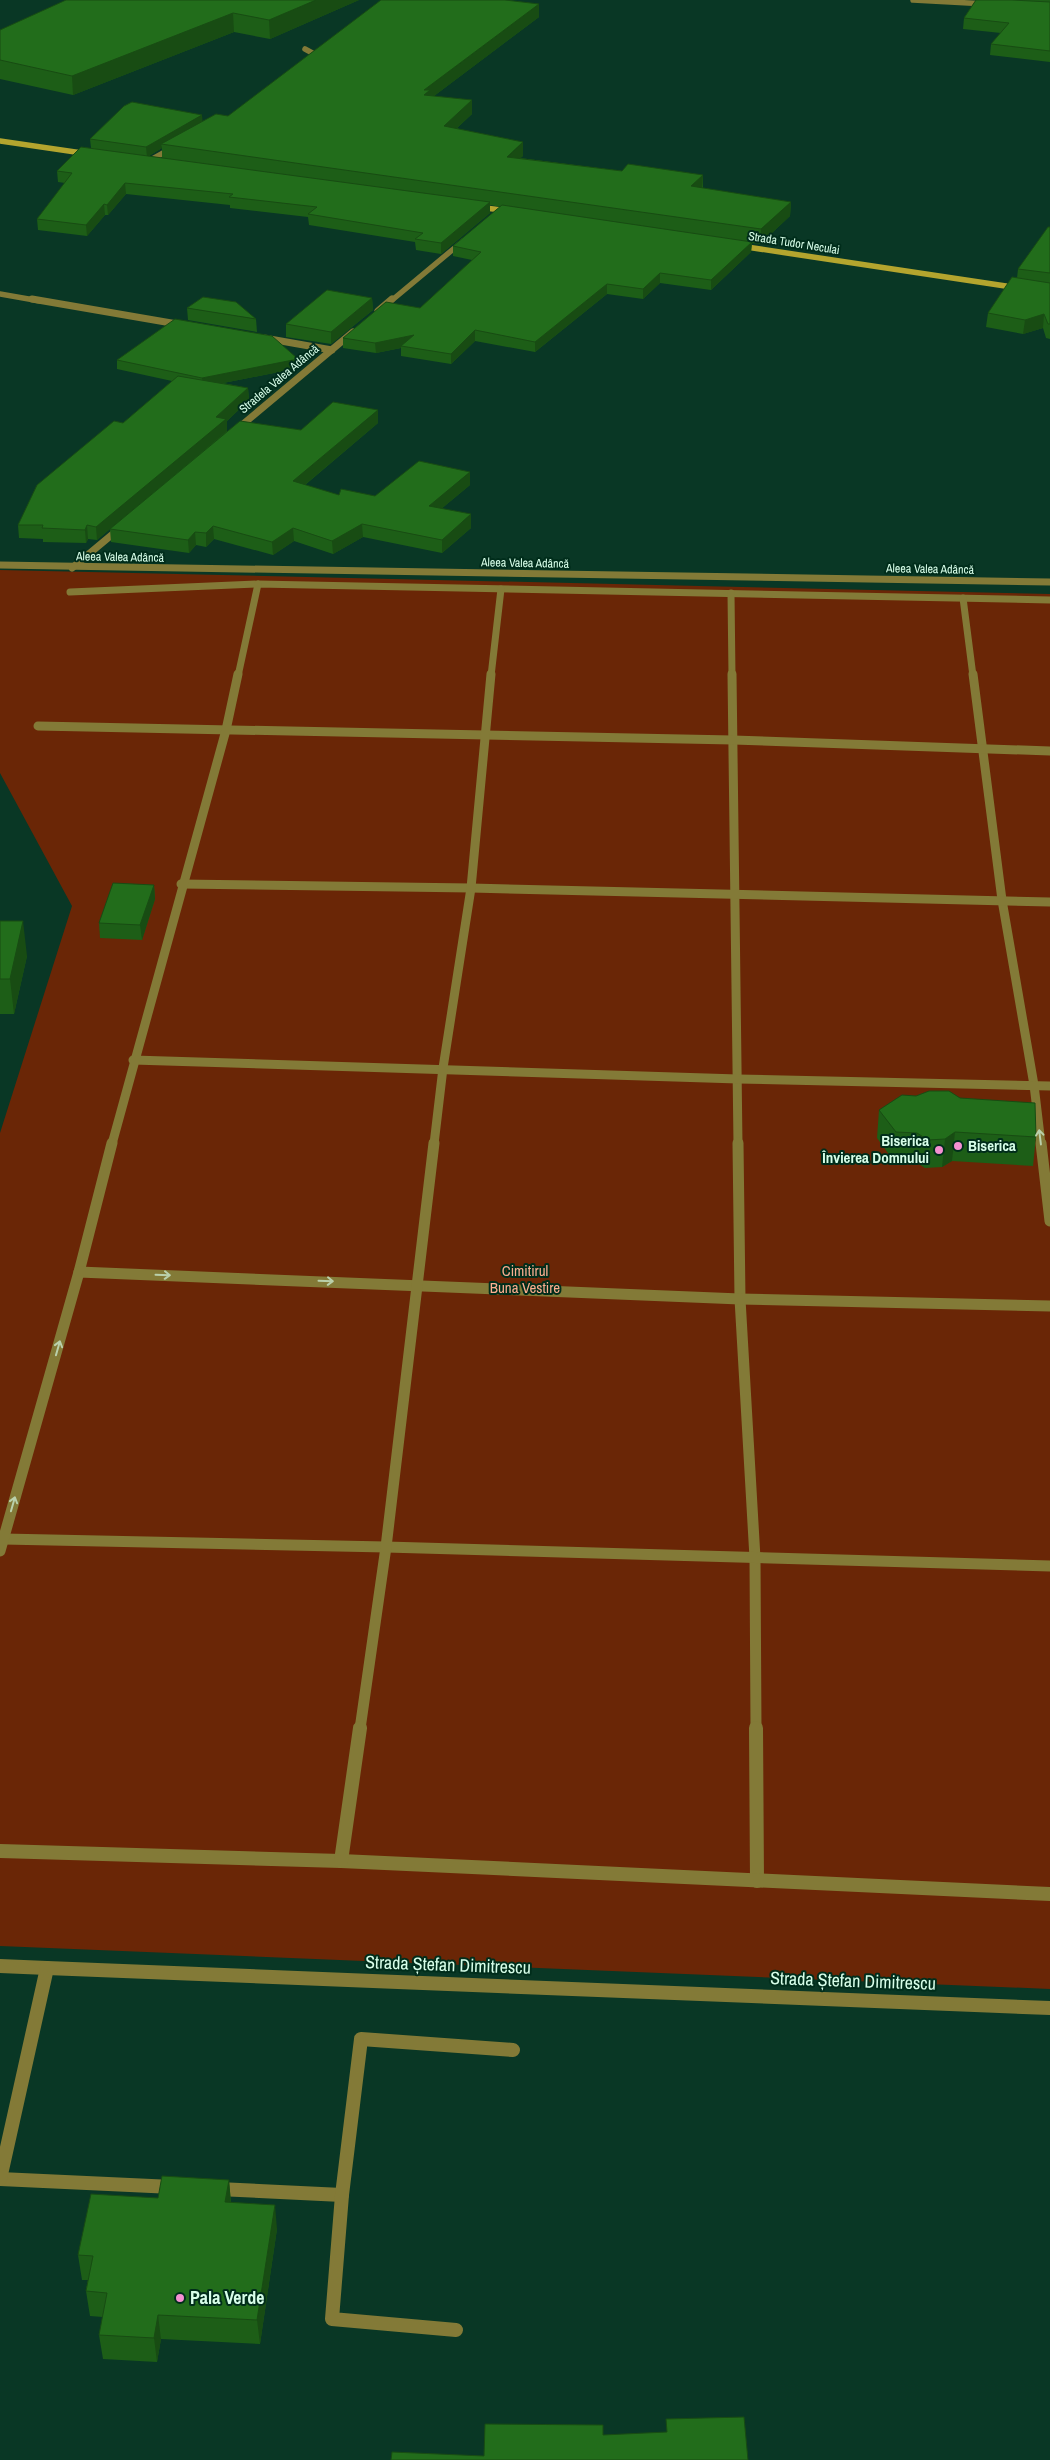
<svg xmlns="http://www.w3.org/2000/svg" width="1050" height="2460" font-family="'Archivo Narrow',sans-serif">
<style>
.green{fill:#6a2606}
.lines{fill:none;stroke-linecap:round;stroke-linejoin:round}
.lane-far4{stroke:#837a37;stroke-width:5.5}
.lane-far3{stroke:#837a37;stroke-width:7}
.lane-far2{stroke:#837a37;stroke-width:9}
.lane-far1{stroke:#837a37;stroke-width:11}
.lane{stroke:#837a37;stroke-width:14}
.street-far2{stroke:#837a37;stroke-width:5.5}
.street-far1{stroke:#837a37;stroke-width:7}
.street{stroke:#837a37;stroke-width:14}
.secondary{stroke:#b4a52e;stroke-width:5.5}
.wall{fill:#1d5e17;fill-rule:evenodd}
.shaded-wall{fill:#184c13}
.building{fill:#226d1b;stroke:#184c13}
.oneway{stroke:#bad0ab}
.poi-dot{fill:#f590d1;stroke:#002d1b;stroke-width:2}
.labels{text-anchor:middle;stroke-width:4;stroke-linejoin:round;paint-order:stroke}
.far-street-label{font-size:12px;fill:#d7fee9;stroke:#002d1b}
.poi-label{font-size:15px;font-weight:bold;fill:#d7fee9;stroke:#002d1b;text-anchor:end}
.park-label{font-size:15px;fill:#fbae90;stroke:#002d1b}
.near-street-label{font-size:18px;fill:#d7fee9;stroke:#002d1b}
.near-poi-label{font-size:18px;font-weight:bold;fill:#d7fee9;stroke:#002d1b;text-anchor:start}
</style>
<rect width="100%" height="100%" fill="#093725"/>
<path class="green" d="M0,570L1050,594V1989L0,1946V1133L72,906L0,773Z"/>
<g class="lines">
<g class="lane-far4">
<path d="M305,49L316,55L310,60"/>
<path d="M147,162L174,147"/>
<path d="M0,294L40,301"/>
</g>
<g class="lane-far3">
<path d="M32,299L183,325"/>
<path d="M264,338L332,350"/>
<path d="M70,592L258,584L1050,600"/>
<path d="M731,593L732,676"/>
<path d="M963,598L973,676"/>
<path d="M238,676L258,584"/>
<path d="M491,676L501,589"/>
</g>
<g class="lane-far2">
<path d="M732,674L738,1144"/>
<path d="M973,674L1002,900L1034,1085L1041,1144"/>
<path d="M38,726L733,740L1050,751"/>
<path d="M181,884L471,888L1050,902"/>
<path d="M133,1060L738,1079L1050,1086"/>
<path d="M112,1144L226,730L238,674"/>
<path d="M434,1144L443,1068L471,888L491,674"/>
</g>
<g class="lane-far1">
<path d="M738,1143L740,1299L755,1558L756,1729"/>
<path d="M1041,1143L1050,1221"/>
<path d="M79,1272L112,1143"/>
<path d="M3,1539L386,1547L1050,1566"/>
<path d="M0,1551L79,1272L740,1299L1050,1306"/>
<path d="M360,1729L386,1547L434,1143"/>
</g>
<g class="lane">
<path d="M756,1728L757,1881"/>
<path d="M0,1851L341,1861L1050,1894"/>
<path d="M341,1861L360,1728"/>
<path d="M0,1966L47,1968"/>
<path d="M0,2179L173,2187"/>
<path d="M218,2189L342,2195"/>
<path d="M456,2330L332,2319L342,2195L361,2039L513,2050"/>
</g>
<g class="street-far2">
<path d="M913,0L987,4"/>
<path d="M391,301L463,241"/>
</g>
<g class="street-far1">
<path d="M378,311L392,299"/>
<path d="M236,430L353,332"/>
<path d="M0,565L1050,582"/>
<path d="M72,568L120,528"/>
</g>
<path class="street" d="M0,2179L47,1968L1050,2008"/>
<g class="secondary">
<path d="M0,141L89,154"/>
<path d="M477,207L510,211"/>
<path d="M740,246L1019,288"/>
</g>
</g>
<g class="wall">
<path d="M359,0L270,39L234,32L73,95L0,79V30Z"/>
<path d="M976,0H1050V62L990,55L991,44L1001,33L963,29L964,18Z"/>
<path d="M539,4V17L434,96L472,100V114L457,128L523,156L520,158L622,171L703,175V188L791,202L790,216L760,244L752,243L751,252L711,290L660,283L643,299L607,294L535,352L475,341L451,364L401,356V348L376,353L343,348V338L420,308L472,260L453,256V246L501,207L490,205V213L441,254L416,250L415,242L309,225L308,217L230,208V205L126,194L108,215H105L87,236L38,230L37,219L65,183L58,182L57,171L91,148L90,139L203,121L228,116ZM162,148V158L149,156Z"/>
<path d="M1050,227V339L1046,338L1043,328L1023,334L986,327L988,313L1017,278L1018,269Z"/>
<path d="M372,298L373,310L331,344L286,337V324Z"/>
<path d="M187,308L256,319L257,332L188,320Z"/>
<path d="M117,360L299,368L223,383L248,388L249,400L227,421V431L301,430L378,423L305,485L339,495L375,496L470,485L441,509L471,528L442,553L363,537L333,554L294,541L273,555L214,539L206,547L196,545L189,553L111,542L110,529L97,540L88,539L86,543L43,542V539L19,538L18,525L123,423L172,381L117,369Z"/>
<path d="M154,885L155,899L142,940L100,938L99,923Z"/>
<path d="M0,921L27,956L14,1014H0Z"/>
<path d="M960,1098L1036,1137L1033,1166L952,1161L942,1167L925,1168L914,1161L893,1160L877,1138L879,1110Z"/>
<path d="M229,2180L231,2202L277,2229L260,2344L161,2339L157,2362L103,2359L99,2335L103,2317L90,2316L86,2291L88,2280H82L78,2255L158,2198Z"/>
</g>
<g class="shaded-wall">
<path d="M316,0H359L270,39L269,20Z"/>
<path d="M539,4V17L430,99L424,109V90Z"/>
<path d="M233,13L234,32L73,95L72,76Z"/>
<path d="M472,100V114L444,140V126Z"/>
<path d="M202,115L203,125L161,144L162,148L147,157L146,147Z"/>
<path d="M523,142V156L507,171V157Z"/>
<path d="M703,175L702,189L691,186Z"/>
<path d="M125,183L126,194L108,215L107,205Z"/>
<path d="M490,202V213L441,254V243Z"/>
<path d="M791,202L790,216L760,244L761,229Z"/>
<path d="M104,204L105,215L87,236L86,225Z"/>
<path d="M752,242L751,252L711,290V280Z"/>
<path d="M660,273V283L643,299V289Z"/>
<path d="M607,284V294L535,352V342Z"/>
<path d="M372,298L373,310L331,344V332Z"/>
<path d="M1044,314L1043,328L1023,334L1025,320Z"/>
<path d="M475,330V341L451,364V354Z"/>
<path d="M414,335L401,346V348L376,353L375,343Z"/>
<path d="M298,359L299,368L203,387L202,378Z"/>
<path d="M248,388L249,400L227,421V431L97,540L96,527Z"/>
<path d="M378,410V423L294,494L293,481Z"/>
<path d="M470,472V485L429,519V506Z"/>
<path d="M471,514V528L442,553V540Z"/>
<path d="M362,524L363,537L333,554L332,541Z"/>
<path d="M87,525L88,539L86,543L85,530Z"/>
<path d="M213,526L214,539L206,547V533Z"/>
<path d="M293,528L294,541L273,555L272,542Z"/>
<path d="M195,532L196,545L189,553L188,540Z"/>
<path d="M154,885L155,899L142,940L140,925Z"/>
<path d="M23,921L27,956L14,1014L10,979Z"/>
<path d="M955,1132L952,1161L942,1167L945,1139Z"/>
<path d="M229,2180L231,2205L225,2202Z"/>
<path d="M275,2205L277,2229L260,2344L257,2320Z"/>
<path d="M158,2315L161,2339L157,2362L154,2338Z"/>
</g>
<g class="building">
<path d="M66,0H316L269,20L233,13L72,76L0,60V30Z"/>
<path d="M381,0H505L539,4L424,90H430L424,95L472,100L444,126L523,142L507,157L622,171L628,164L703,175L691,186L791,202L761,229L161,144L216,114L228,116Z"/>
<path d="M976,0H1012L1050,2V51L991,44L1009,23L964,18Z"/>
<path d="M132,102L202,115L146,147L90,139L124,106Z"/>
<path d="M81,147L490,202L441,243L415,239L423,233L308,214L317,207L229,197L233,194L125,183L107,205L104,204L86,225L37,219L72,173L57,171Z"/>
<path d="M502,205L752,242L711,280L660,273L643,289L607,284L535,342L475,330L451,354L401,346L414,335L375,343L343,338L386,302L420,308L481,252L453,246Z"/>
<path d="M1048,227H1050V273L1018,269Z"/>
<path d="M1012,277L1050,283V324H1048L1044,314L1025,320L988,313Z"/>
<path d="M327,290L372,298L331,332L286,324Z"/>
<path d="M203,297L236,302L256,319L187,308Z"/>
<path d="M175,319L272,336L298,359L202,378L117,360Z"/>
<path d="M178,376L248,388L216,417L226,419L96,527L87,525L85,530L42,528L43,525H18L37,485L114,421L123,423Z"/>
<path d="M333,402L378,410L293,481L339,495L341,489L375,496L419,461L470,472L429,506L471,514L442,540L362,524L332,541L293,528L272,542L213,526L206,533L195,532L188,540L110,529L240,421L301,430Z"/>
<path d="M113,883L154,885L140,925L99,923Z"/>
<path d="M0,921H23L10,979H0Z"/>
<path d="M929,1091H949L960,1098L1035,1103L1036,1137L955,1132L945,1139L928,1140L917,1133L896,1132L879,1110L902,1095L916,1096Z"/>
<path d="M162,2176L229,2180L225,2202L275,2205L257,2320L158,2315L154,2338L99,2335L107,2293L86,2291L93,2256L78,2255L91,2194L158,2198Z"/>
<path d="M744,2417L748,2460H391L392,2452L484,2456L485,2424L603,2425V2435L667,2432L666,2419Z"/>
</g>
<defs><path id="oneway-shaft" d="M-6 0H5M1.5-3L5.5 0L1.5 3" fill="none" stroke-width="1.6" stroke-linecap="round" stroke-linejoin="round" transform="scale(1.25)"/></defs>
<g class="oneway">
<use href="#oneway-shaft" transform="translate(1040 1137) rotate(-97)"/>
<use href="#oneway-shaft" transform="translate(163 1275) rotate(2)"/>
<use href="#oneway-shaft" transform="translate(326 1281) rotate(2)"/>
<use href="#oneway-shaft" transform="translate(58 1348) rotate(-74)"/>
<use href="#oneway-shaft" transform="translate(13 1504) rotate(-74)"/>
</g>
<g class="poi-dot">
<circle cx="958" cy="1146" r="5"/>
<circle cx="939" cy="1150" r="5"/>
<circle cx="180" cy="2298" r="5"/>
</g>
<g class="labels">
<g class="far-street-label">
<text transform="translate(794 243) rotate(9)" y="4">Strada Tudor Neculai</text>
<text transform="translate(279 379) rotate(-40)" y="4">Stradela Valea Adâncă</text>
<text transform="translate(120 557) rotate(1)" y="4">Aleea Valea Adâncă</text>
<text transform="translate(525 563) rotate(1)" y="4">Aleea Valea Adâncă</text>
<text transform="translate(930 569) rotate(1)" y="4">Aleea Valea Adâncă</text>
</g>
<g class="poi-label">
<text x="929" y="1146">Biserica<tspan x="929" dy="17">Învierea Domnului</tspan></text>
<text x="968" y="1151" text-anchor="start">Biserica</text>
</g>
<g class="park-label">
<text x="525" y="1276">Cimitirul<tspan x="525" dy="17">Buna Vestire</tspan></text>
</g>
<g class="near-street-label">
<text transform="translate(448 1965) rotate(2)" y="6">Strada Ștefan Dimitrescu</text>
<text transform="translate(853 1981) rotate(2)" y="6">Strada Ștefan Dimitrescu</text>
</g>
<g class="near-poi-label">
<text x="190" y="2304">Pala Verde</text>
</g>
</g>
</svg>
